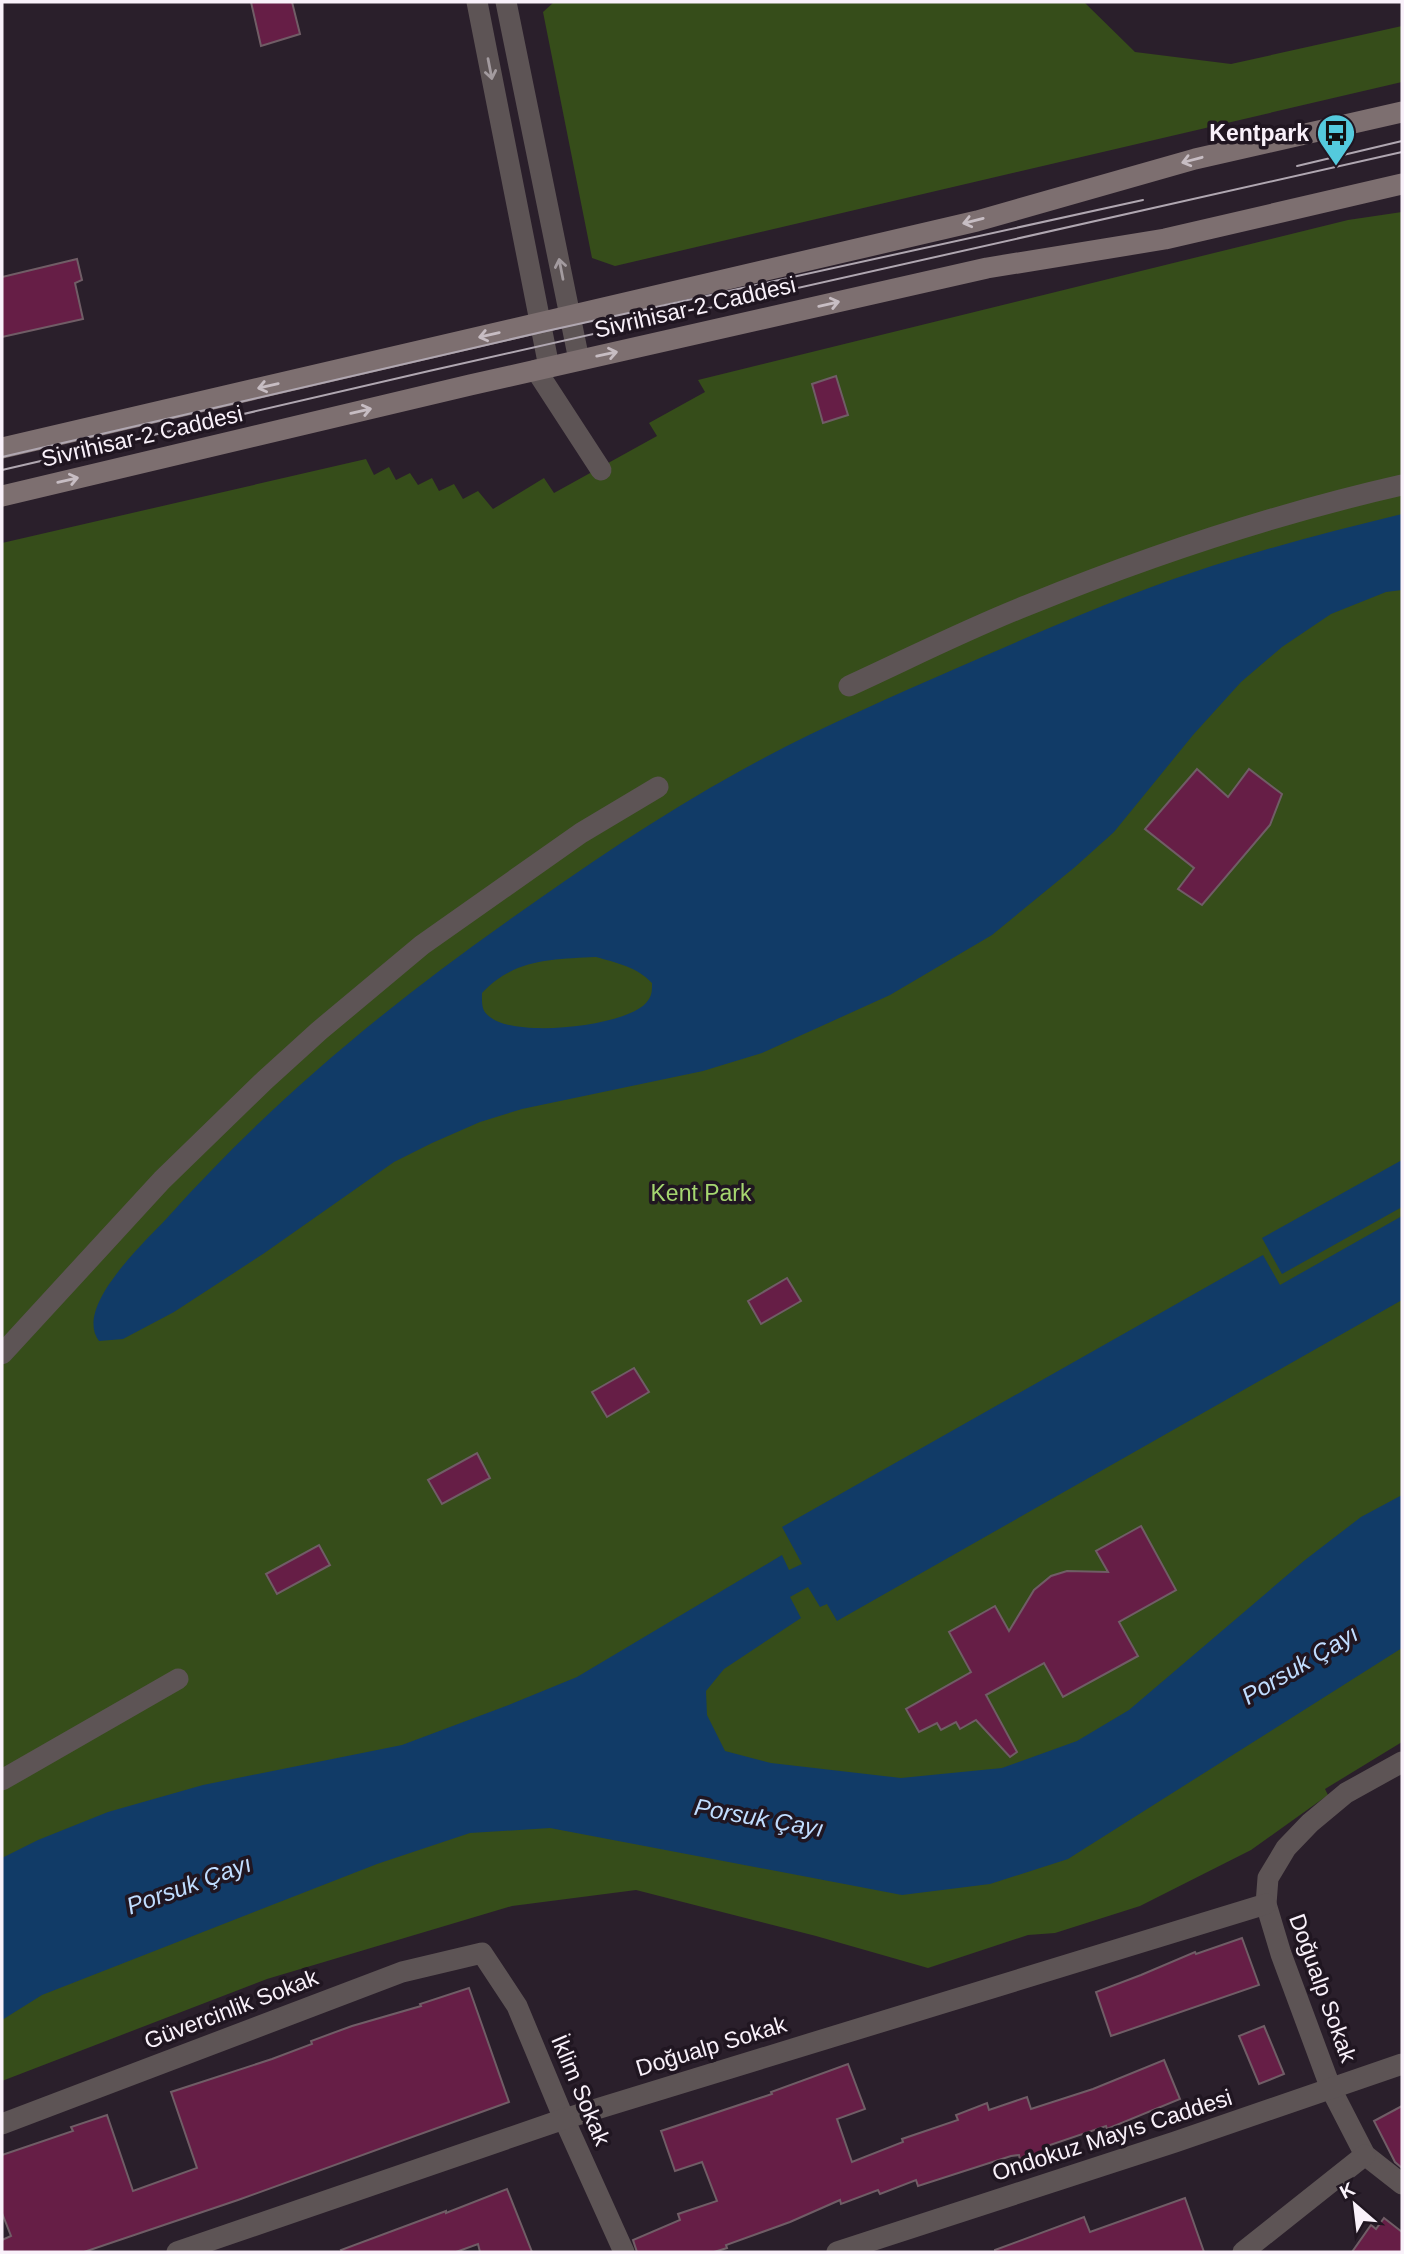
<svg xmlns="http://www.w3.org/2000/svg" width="1404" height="2254" font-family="Arial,sans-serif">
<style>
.green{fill:#364d1a}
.water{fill:#113b67;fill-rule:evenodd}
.building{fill:#661e46;stroke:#705d66;stroke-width:2}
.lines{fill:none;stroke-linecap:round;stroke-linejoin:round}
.pedestrian{stroke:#5d5455;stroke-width:21}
.minor{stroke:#5d5455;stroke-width:21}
.tertiary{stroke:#5d5455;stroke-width:21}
.secondary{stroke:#7d6f70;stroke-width:21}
.tram{stroke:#b0a7b1;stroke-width:2}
.oneway{stroke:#a39b9f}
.oneway2{stroke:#c7bdc3}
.labels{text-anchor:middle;stroke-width:7;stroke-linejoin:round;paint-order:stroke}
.poi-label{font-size:23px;font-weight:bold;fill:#f9f1fa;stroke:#201621;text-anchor:end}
.street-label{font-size:23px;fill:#f9f1fa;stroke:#201621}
.park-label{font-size:23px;fill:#a5d670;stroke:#201621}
.water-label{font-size:24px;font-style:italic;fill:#c0ddff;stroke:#201621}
</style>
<rect width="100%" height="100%" fill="#2a1f2b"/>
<g class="green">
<path d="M554,2H1084L1135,52L1231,64L1402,26V82L615,266L592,258L543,12Z"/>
<path d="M1402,212V1742L1325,1789L1328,1795L1251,1850L1140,1906L1055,1933L1028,1935L928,1968L816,1936L636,1890L512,1906L267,1979L2,2081V543L366,459L374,475L389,467L396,480L410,473L418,485L432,478L439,491L454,484L463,499L478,491L493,509L544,478L554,493L657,436L649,423L705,392L698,380L1348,220Z"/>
</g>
<g class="water">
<path d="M1402,514V590L1386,592L1331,614L1282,647L1241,682L1193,735L1114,832L1075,867L992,935L890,995L762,1053L703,1071L522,1109L480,1122L432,1143L394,1162L263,1254L174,1312L123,1339L99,1341C73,1307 146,1241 168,1217C268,1105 383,1009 505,923C581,869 658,816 740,771C810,732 884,700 957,668C1035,634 1113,599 1194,572C1262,549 1332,531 1402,514ZM596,957C617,963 637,967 652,983C652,992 652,996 646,1003C624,1027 515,1038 490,1017C481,1011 482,1003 482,993C513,959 553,959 596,957Z"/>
<path d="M1402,1160V1207L1282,1274L1262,1238Z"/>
<path d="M1402,1216V1300L837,1621L827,1604L820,1607L808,1587L790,1597L801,1618L724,1669L706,1691L707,1715L725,1751L771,1763L901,1778L1002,1768L1077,1741L1129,1710L1305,1560L1361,1517L1402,1495V1648L1068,1859L990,1884L902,1895L550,1828L470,1833L377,1864L42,1995L2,2020V1858L38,1840L108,1812L203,1785L402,1745L511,1704L577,1677L782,1555L789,1570L802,1564L782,1527L1263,1255L1280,1285Z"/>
</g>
<g class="building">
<path d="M251,2H292L300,34L261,46Z"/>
<path d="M77,259L82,280L75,283L83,319L2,337V277Z"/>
<path d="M836,376L848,415L823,423L812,384Z"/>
<path d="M1197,769L1228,797L1249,769L1282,794L1270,825L1202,905L1178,889L1194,868L1145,829Z"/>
<path d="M787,1278L801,1301L761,1324L748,1301Z"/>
<path d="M634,1368L649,1392L607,1417L592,1392Z"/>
<path d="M477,1453L490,1478L442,1504L428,1480Z"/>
<path d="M1141,1526L1176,1590L1119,1622L1138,1656L1063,1697L1044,1663L986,1695L1017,1752L1010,1757L976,1720L960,1729L956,1722L941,1730L937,1723L919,1732L906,1709L971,1672L949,1632L995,1606L1009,1631L1034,1590L1051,1576L1067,1571L1108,1572L1096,1551Z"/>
<path d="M319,1545L330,1565L277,1594L266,1574Z"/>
<path d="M1242,1938L1259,1985L1111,2036L1096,1992L1141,1975L1195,1952L1196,1954Z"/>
<path d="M469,1988L509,2102L238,2200L84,2252H2V2240L11,2236L2,2213V2155L73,2131L71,2127L107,2115L133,2191L197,2168L171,2092L272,2059L312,2044L311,2041L352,2026L421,2006L420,2004Z"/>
<path d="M1264,2026L1284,2074L1259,2084L1239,2036Z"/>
<path d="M1164,2060L1180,2099L1107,2129L1106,2126L1044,2147L1046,2151L1020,2160L1019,2155L1011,2156L918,2186L916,2180L880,2194L878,2190L841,2204L840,2200L790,2222L726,2245L727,2248L714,2252H637L633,2240L680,2220L678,2214L717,2201L702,2162L675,2171L661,2131L772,2094L771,2092L848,2064L865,2109L837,2119L852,2162L903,2142L902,2139L958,2120L956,2115L987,2103L989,2110L1027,2097L1031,2109L1093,2089Z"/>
<path d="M1402,2106V2168L1395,2162L1374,2121Z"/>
<path d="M507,2189L532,2252H480L478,2244L456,2252H342L341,2250L446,2211V2213Z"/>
<path d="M1185,2198L1204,2252H995V2250L1084,2217L1090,2232Z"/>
<path d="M1384,2218L1402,2232V2252H1352L1371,2225L1376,2229Z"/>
</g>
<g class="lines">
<g class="pedestrian">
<path d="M536,370L601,470"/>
<path d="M849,686C908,659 967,629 1028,605C1149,556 1274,514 1402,485"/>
<path d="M2,1354L162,1180L265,1080L319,1031L422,945L581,833L658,787"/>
<path d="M2,1780L178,1679"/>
</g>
<g class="minor">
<path d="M1402,1762L1346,1793L1310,1823L1286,1848L1268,1878L1266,1904L1281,1954L1331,2089L1365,2155L1402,2184"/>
<path d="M2,2124L402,1972L482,1953L517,2006L564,2119L624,2252"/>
<path d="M177,2252L564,2119L1266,1904"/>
<path d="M837,2252L1175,2142L1402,2064"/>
<path d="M1243,2252L1365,2155"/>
</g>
<g class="tertiary">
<path d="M477,2L549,367"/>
<path d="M506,2L579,360"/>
</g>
<g class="secondary">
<path d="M2,448L977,221L1195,159L1402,112"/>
<path d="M2,496L470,385L987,268L1165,239L1402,184"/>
</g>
<g class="tram">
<path d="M1297,166L1402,141"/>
<path d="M2,457L542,332L1143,200"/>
<path d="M2,470L429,371L1402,152"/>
</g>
</g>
<defs><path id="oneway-shaft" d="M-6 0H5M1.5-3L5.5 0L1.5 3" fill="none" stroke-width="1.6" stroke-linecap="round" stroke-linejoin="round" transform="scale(1.75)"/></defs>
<g class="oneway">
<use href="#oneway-shaft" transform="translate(490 69) rotate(79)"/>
<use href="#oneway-shaft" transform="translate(561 269) rotate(-101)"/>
</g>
<g class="oneway2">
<use href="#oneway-shaft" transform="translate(1192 160) rotate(165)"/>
<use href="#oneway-shaft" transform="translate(973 221) rotate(166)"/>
<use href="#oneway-shaft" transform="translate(829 304) rotate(-13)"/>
<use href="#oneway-shaft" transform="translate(489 335) rotate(167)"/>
<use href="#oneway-shaft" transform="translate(607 354) rotate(-12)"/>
<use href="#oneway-shaft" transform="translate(268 386) rotate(167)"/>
<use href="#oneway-shaft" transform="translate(361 411) rotate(-13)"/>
<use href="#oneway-shaft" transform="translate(68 480) rotate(-13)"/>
</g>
<defs>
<g id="bus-pin" transform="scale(2.0125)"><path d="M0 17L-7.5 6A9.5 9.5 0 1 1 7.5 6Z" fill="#54cadd" stroke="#201621"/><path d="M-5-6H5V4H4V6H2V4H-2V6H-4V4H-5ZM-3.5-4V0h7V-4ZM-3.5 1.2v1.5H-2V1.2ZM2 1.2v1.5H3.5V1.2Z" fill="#111"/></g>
</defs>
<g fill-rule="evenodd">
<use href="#bus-pin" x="1336" y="133"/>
</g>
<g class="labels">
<g class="poi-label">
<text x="1309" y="141">Kentpark</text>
</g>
<g class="street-label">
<text transform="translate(695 307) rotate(-13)" y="8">Sivrihisar-2 Caddesi</text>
<text transform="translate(142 436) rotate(-13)" y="8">Sivrihisar-2 Caddesi</text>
<text transform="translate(1323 1988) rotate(70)" y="8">Doğualp Sokak</text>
<text transform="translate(231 2009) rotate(-21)" y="8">Güvercinlik Sokak</text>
<text transform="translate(711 2046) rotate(-17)" y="8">Doğualp Sokak</text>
<text transform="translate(581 2090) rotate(67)" y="8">İklim Sokak</text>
<text transform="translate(1112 2135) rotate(-18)" y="8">Ondokuz Mayıs Caddesi</text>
</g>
<g class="park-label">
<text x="701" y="1201">Kent Park</text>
</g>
<g class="water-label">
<text transform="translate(1300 1665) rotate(-31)" y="8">Porsuk Çayı</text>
<text transform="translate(759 1818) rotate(10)" y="8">Porsuk Çayı</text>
<text transform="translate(189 1885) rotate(-20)" y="8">Porsuk Çayı</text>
</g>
</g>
<rect width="1404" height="2254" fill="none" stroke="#f9f1fa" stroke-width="7"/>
<g transform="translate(1355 2205) rotate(332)" stroke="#201621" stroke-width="5" paint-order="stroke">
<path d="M0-5L12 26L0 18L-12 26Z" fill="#f9f1fa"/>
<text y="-10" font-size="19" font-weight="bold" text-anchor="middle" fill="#f9f1fa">K</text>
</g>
</svg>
